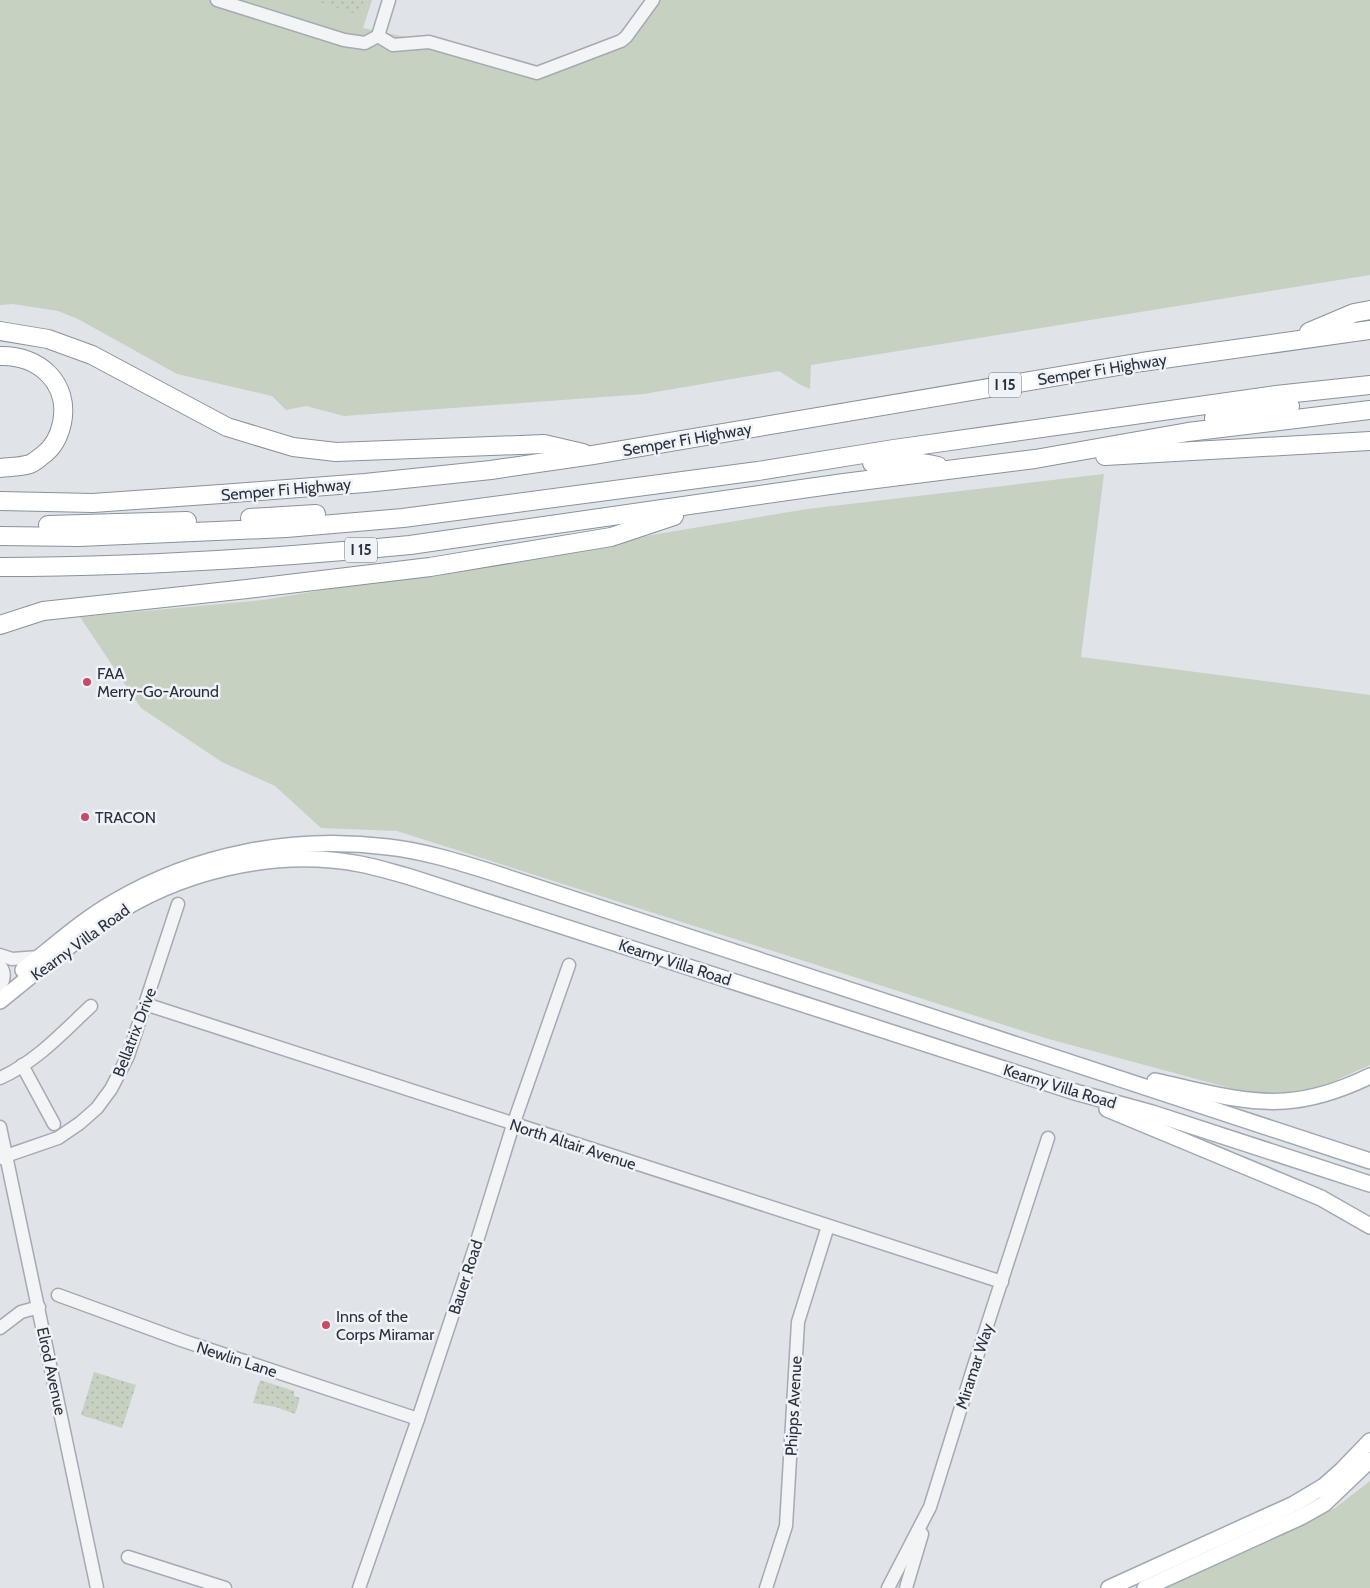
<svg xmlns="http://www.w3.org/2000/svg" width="1370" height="1588" font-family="Cabin,sans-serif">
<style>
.grass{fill:#c6d1c1}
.park{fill:url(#park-dots)}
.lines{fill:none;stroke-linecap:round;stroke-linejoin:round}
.minor-casing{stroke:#a5aab2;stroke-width:15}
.major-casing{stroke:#a0a9b3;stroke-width:18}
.highway-casing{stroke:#88929e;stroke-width:20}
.minor{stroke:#f2f4f6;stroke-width:12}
.major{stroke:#fff;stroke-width:15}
.highway{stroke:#fff;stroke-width:18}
.poi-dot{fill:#c64b66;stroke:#eff2f6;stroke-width:2}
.labels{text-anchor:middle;stroke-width:5;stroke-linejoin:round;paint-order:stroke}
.shield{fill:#eff2f6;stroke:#646c75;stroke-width:1}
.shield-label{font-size:15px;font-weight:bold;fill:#29323e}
.street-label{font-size:16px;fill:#29323e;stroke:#eff2f6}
.poi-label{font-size:16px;fill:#29323e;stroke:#eff2f6;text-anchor:start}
</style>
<defs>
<pattern id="park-dots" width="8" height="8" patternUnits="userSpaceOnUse" patternTransform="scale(1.25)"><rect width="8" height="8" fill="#c6d1c1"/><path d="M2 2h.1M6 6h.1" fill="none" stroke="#aab4a7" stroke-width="1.8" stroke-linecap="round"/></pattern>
</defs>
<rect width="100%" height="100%" fill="#e0e3e8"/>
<g class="grass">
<path d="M0,0H372L363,28L429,42L537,73L621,41L653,0H1370V275L811,365L810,389L799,384L779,371L644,394L344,416L306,406L286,410L272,396L177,374L78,319L58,311L39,308L13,304L0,305Z"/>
<path d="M1104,474L1081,657L1370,695V1065L1310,1092L1248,1093L1045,1038L397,831L321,828L275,786L222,762L141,708L80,617L263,600L807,509Z"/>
<path d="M1370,1481V1588H1155L1335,1508Z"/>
</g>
<g class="park">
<path d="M313,0H364L359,15Z"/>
<path d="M94,1372L136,1385L122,1428L81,1415Z"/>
<path d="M260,1380L294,1391V1396L300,1398L295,1414L276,1407L253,1403Z"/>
</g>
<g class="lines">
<g class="minor-casing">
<g id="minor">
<path d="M217,0L344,40L365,43L378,36L389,0"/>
<path d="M378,36L393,45L429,42L537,73L621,41L626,37L653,0"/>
<path d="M0,955L12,959L39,957"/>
<path d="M0,966C5,971 5,980 0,985"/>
<path d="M145,1004L1002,1282"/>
<path d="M22,1065L54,1124"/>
<path d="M0,1078C36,1062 63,1032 91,1006"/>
<path d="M0,1127L97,1588"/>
<path d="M0,1158L58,1138L80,1123L97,1108L111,1089L128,1056L178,904"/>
<path d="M58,1295L181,1340L418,1419"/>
<path d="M0,1328L21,1312L39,1307"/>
<path d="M128,1557L225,1588"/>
<path d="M359,1588L418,1419L477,1241L513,1125L569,965"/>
<path d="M766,1588L786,1526L798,1322L828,1226"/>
<path d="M888,1588L930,1507L972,1372L1048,1138"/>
<path d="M906,1588L922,1534"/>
</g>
</g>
<g class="major-casing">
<g id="major">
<path d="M23,970C53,947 81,921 114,902C195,854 294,835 388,847C424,851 459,862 494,873L1370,1161"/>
<path d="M0,1001C34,973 69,945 106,920C178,871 273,848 360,864C376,867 392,872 407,876L1075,1092L1152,1113L1370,1184"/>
<path d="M1155,1081C1197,1090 1242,1104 1285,1101C1315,1099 1343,1089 1370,1076"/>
<path d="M1107,1109L1321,1198L1370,1226"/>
<path d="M1109,1588L1294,1504L1324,1486L1342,1470L1370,1441"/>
<path d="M1145,1588L1301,1517L1324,1504L1370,1460"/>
</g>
</g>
<g class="highway-casing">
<g id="highway">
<path d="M0,331L48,339L92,355L227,427L293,447L336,452L544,444L583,453"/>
<path d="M1309,332L1354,313L1370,310"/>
<path d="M0,356C39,355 70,383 62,423C59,437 54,447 43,455C39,458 35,462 30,464C21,467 9,467 0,468"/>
<path d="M1214,418L1290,406"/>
<path d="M1105,456L1370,441"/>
<path d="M872,463C894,461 917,460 938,466"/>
<path d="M0,501L93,503L221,494L365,483L491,470L593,455L1142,362L1370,330"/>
<path d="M250,518L316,514"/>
<path d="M48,525L187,521"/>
<path d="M0,536L79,537L286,528L403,518L758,471L894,449L1276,395L1370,385"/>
<path d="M0,567C137,567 274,558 410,545L844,483L1035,459L1188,432L1370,410"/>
<path d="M0,625L43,611L247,589L430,567L611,537L674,516"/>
</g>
</g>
<use href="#minor" class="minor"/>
<use href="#major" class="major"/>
<use href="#highway" class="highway"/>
</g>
<g class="poi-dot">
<circle cx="87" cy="682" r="5"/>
<circle cx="85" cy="817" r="5"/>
<circle cx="326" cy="1325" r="5"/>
</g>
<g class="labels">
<g class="shield">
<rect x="989" y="372.5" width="32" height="25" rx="4"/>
<rect x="345" y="537.5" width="32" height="25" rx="4"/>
</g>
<g class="shield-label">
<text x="1005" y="390">I 15</text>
<text x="361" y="555">I 15</text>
</g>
<g class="street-label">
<text transform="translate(1102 369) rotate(-9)" y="6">Semper Fi Highway</text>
<text transform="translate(687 439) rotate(-10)" y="6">Semper Fi Highway</text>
<text transform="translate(286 489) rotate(-5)" y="6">Semper Fi Highway</text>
<text transform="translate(80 942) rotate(-36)" y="6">Kearny Villa Road</text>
<text transform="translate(675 962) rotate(18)" y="6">Kearny Villa Road</text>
<text transform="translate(134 1032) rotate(-69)" y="6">Bellatrix Drive</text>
<text transform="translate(1060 1086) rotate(17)" y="6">Kearny Villa Road</text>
<text transform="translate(573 1144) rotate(18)" y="6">North Altair Avenue</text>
<text transform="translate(465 1277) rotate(-72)" y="6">Bauer Road</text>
<text transform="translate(237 1359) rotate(18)" y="6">Newlin Lane</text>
<text transform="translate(974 1366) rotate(-72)" y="6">Miramar Way</text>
<text transform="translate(52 1371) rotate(78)" y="6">Elrod Avenue</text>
<text transform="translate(793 1406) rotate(-87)" y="6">Phipps Avenue</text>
</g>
<g class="poi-label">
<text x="97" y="679">FAA<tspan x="97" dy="18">Merry-Go-Around</tspan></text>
<text x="95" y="823">TRACON</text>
<text x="336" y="1322">Inns of the<tspan x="336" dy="18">Corps Miramar</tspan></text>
</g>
</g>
</svg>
